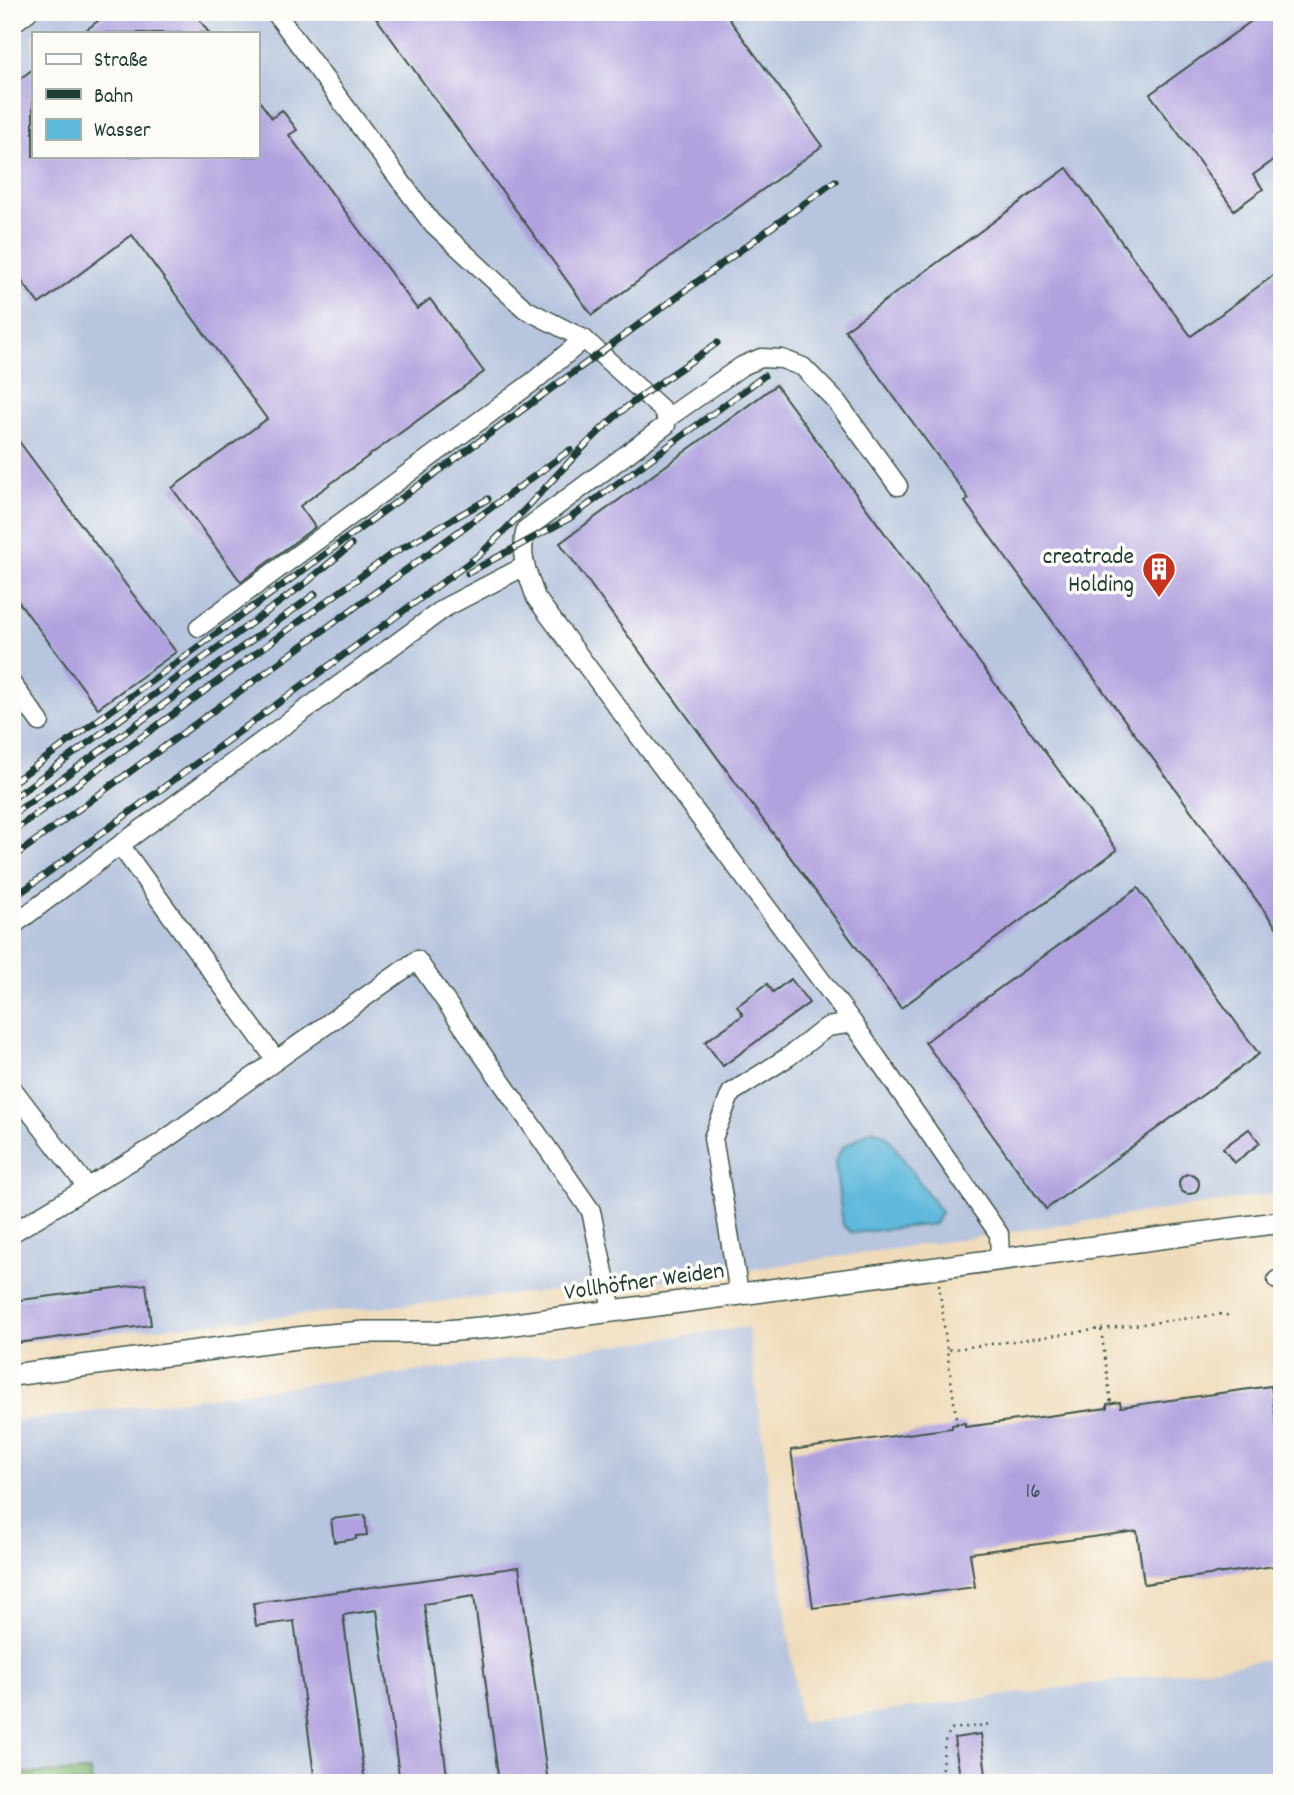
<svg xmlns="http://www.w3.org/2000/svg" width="1294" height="1795" font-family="Dekko,sans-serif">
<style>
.industrial{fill:#b7c5de;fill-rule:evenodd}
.forest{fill:#7bb371;stroke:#4d7852;stroke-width:2}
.water{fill:#5fb9dc;stroke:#3f7b88;stroke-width:2}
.building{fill:#b1a2df}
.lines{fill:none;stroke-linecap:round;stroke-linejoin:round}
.minor-casing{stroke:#3e5548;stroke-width:21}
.major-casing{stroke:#3e5548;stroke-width:24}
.path{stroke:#3e5548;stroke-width:2.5;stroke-dasharray:2 5;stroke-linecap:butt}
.minor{stroke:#fff;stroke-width:18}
.major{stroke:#fff;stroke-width:21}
.rail-casing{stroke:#1f3d34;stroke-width:7}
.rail{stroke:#fdfcf7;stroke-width:4.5;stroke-dasharray:13;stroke-linecap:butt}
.labels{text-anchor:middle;stroke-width:7;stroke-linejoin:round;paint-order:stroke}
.number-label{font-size:21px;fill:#44565f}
.poi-label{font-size:24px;fill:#1f3d34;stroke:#fdfcf7;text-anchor:end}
.street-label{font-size:24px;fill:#1f3d34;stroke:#fdfcf7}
</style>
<rect width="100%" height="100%" fill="#fdfcf7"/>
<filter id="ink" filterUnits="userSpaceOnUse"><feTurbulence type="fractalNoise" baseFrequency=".0143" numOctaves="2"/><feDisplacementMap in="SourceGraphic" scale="14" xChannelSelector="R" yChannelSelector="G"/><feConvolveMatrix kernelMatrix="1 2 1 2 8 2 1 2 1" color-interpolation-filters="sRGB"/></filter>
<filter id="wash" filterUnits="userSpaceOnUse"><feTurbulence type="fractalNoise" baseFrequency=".00686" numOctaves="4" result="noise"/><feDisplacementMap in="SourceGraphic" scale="28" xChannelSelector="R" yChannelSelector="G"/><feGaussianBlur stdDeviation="1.57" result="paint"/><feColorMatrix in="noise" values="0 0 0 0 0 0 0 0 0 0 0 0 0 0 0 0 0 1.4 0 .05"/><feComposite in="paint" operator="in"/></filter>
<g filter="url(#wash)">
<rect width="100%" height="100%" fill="#efdbb9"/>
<g class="industrial">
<path d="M12,12H1282V1193L690,1278L12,1342ZM33,33H257V156H33Z"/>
<path d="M748,1327L800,1723L1282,1658V1783H12V1422L364,1377L370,1378Z"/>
</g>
<path class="forest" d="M90,1771L92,1783H16L18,1774Z"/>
<path class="water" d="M873,1129L886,1135L941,1212L935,1224L852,1233L843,1225L835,1162L842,1148Z"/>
<g id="blocks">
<g class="building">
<path d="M110,12H194L209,33H82Z"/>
<path d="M372,12H724L822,146L592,315Z"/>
<path d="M1264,12H1282V128L1274,133L1282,144V154L1253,175L1263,189L1234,210L1150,94Z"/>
<path d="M33,69V156H257V98L272,118L282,110L297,130L289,135L417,309L430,299L484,372L300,506L315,527L241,582L172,488L267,419L132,235L39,304L12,268V85Z"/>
<path d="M1067,168L1191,336L1282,269V935L965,502L969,499L845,330Z"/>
<path d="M776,385L1117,850L901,1008L560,543Z"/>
<path d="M12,432L176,652L98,708L12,593Z"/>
<path d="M1138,888L1259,1054L1046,1209L925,1042Z"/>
<path d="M791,979L809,1003L723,1066L705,1042L743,1015L737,1006L767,984L773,992Z"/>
<path d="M1249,1129L1260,1143L1234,1163L1223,1148Z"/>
<circle cx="1189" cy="1184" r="10"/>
<path d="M146,1284L151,1325L17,1343L12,1301Z"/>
<path d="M1271,1386L1282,1464V1565L1144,1584L1137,1531L970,1553L975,1587L813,1608L791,1450L952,1428V1425L965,1423V1427L1107,1408V1404L1120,1402L1121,1407Z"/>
<path d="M365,1515L367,1535L356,1536V1539L334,1542L331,1519Z"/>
<path d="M519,1567L548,1783H499L474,1596L424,1604L448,1783H400L377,1610L343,1615L365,1783H315L294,1621L256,1626L253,1603Z"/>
<path d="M981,1734L987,1783H961L954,1738Z"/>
</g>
</g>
</g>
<g filter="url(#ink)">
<use href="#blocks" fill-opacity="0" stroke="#3e5548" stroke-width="2"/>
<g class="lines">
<g class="minor-casing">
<g id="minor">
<path d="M275,12L431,222L525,309L584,339L666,413V425L526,529C518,556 528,574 536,598L853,1023"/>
<path d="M12,24L28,12"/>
<path d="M666,419L742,366L761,358L782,359L803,367L837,402L898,486"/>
<path d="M199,627L534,381L584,339"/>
<path d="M12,684L40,722"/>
<path d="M12,926L120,845"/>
<path d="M276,1060L120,845L446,607L525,566"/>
<path d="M12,1088L87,1187"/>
<path d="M12,1233L159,1144L417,960L591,1211L612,1310"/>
<path d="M1277,1280H1282"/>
<path d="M739,1293L713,1138L731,1093L788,1057L827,1027L853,1023L999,1234L1000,1259"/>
</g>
</g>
<g class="major-casing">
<path id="major" d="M12,1375L305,1337L365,1332H434L492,1327L1282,1222"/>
</g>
<g class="path">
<path d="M939,1284L947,1350"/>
<path d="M1101,1329L1224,1314L1231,1317"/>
<path d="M957,1424L947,1350L1101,1329L1111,1403"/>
<path d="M940,1783L945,1741L951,1729L993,1724"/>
</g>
<use href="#minor" class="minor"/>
<use href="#major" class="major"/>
<g class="rail-casing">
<g id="rail">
<path d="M468,573L570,518L764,376"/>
<path d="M12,783L835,181"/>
<path d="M12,799L307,582L351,545"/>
<path d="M12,815L315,594"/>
<path d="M12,832L390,555L488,499"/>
<path d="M12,858L570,450"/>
<path d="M12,899L478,556C527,512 567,459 617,415C648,389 684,367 717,343"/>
</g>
</g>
<use href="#rail" class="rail"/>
</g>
</g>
<defs>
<g id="building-pin" transform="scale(1.75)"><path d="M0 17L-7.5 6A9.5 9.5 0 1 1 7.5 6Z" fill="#c8321e" stroke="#fdfcf7"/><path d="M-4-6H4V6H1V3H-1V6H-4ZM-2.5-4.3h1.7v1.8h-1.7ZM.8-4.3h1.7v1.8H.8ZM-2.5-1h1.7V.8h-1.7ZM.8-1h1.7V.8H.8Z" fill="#fff"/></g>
</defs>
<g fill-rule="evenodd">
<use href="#building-pin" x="1159" y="569"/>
</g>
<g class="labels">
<g class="number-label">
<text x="1033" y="1497">16</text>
</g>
<g class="poi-label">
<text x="1134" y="563">creatrade<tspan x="1134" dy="28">Holding</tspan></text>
</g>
<g class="street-label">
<text transform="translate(644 1280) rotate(-8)" y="8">Vollhöfner Weiden</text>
</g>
</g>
<rect width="1294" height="1795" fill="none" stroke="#fdfcf7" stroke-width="42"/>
<rect x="32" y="32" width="228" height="126" fill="#fdfcf7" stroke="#a4b0a9" stroke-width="2"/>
<rect x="46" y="54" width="35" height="10" fill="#ffffff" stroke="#a4b0a9" stroke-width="2"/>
<text x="94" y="66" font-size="21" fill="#1f3d34">Straße</text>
<rect x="46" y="89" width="35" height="10" fill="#1f3d34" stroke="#a4b0a9" stroke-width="2"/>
<text x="94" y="102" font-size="21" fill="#1f3d34">Bahn</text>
<rect x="46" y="119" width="35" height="21" fill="#5fb9dc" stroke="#a4b0a9" stroke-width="2"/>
<text x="94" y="136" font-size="21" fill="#1f3d34">Wasser</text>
</svg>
